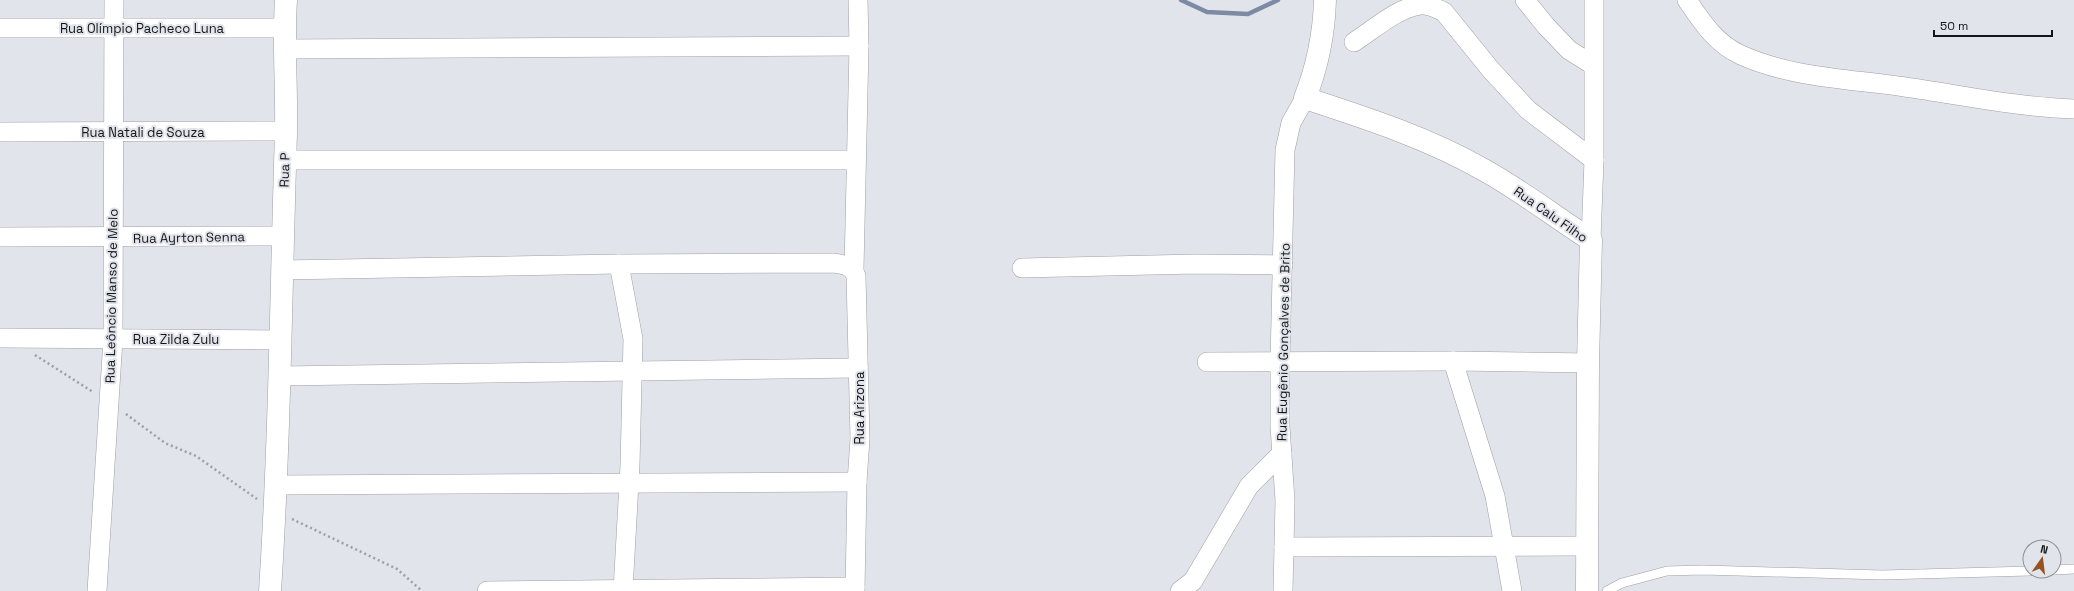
<svg xmlns="http://www.w3.org/2000/svg" width="2074" height="591" font-family="'Space Grotesk',sans-serif">
<style>
.lines{fill:none;stroke-linecap:round;stroke-linejoin:round}
.stream{stroke:#7c8aa4;stroke-width:4.5}
.lane-casing{stroke:#9ca0a6;stroke-width:10}
.street-casing{stroke:#9ca0a6;stroke-width:20}
.secondary-casing{stroke:#9ca0a6;stroke-width:23}
.path{stroke:#9d9fa5;stroke-width:2.5;stroke-dasharray:2 3;stroke-linecap:butt}
.lane{stroke:#fff;stroke-width:9}
.street{stroke:#fff;stroke-width:19}
.secondary{stroke:#fff;stroke-width:22}
.labels{text-anchor:middle;stroke-width:4;stroke-linejoin:round;paint-order:stroke}
.street-label{font-size:13px;fill:#141517;stroke:#e1e4eb}
</style>
<rect width="100%" height="100%" fill="#e1e4eb"/>
<g class="lines">
<path class="stream" d="M1181,0L1207,12L1248,14L1278,0"/>
<g class="lane-casing">
<g id="lane">
<path d="M2054,570L2074,569"/>
<path d="M1607,591L1622,583L1667,571L1703,570L1882,575L2030,571"/>
</g>
</g>
<g class="street-casing">
<g id="street">
<path d="M1525,0L1546,26L1569,50L1593,65"/>
<path d="M1687,0C1702,22 1716,44 1741,55C1792,78 1852,79 1905,87C1962,95 2017,107 2074,109"/>
<path d="M0,28H284"/>
<path d="M1354,42C1373,30 1397,8 1420,5C1428,4 1436,8 1444,12L1491,70L1528,110L1594,160"/>
<path d="M284,49L859,46"/>
<path d="M0,132L286,131"/>
<path d="M284,160H855"/>
<path d="M0,237L283,236"/>
<path d="M1591,240L1594,160V0"/>
<path d="M619,264L633,339L630,465L623,591"/>
<path d="M1022,268L1196,264L1283,265"/>
<path d="M854,269L859,46L858,0"/>
<path d="M282,270L619,264L834,263C844,265 852,265 856,276L860,439L857,482L855,591"/>
<path d="M0,338L280,340"/>
<path d="M1453,361L1495,496L1512,591"/>
<path d="M1207,362L1453,361L1588,363"/>
<path d="M280,376L858,368"/>
<path d="M277,485L857,482"/>
<path d="M1284,547L1588,546"/>
<path d="M97,591L113,339L114,0"/>
<path d="M487,591L855,587"/>
<path d="M1180,591L1193,581L1249,486L1282,453"/>
<path d="M1283,591L1285,501L1280,426V361L1285,150L1291,123L1305,98"/>
</g>
</g>
<g class="secondary-casing">
<g id="secondary">
<path d="M1325,0C1324,35 1318,65 1305,98C1366,118 1428,138 1484,170C1522,191 1555,217 1591,240L1588,363L1587,591"/>
<path d="M270,591C280,438 281,286 286,133C287,88 283,44 286,0"/>
</g>
</g>
<g class="path">
<path d="M35,355L93,392"/>
<path d="M126,414L165,443L196,456L257,499"/>
<path d="M292,519L397,569L422,591"/>
</g>
<use href="#lane" class="lane"/>
<use href="#street" class="street"/>
<use href="#secondary" class="secondary"/>
</g>
<g class="labels">
<g class="street-label">
<text x="142" y="33">Rua Olímpio Pacheco Luna</text>
<text x="143" y="137">Rua Natali de Souza</text>
<text transform="translate(284 170) rotate(-88)" y="5">Rua P</text>
<text transform="translate(1551 214) rotate(35)" y="5">Rua Calu Filho</text>
<text transform="translate(189 237) rotate(-1)" y="5">Rua Ayrton Senna</text>
<text transform="translate(111 296) rotate(-89)" y="5">Rua Leôncio Manso de Melo</text>
<text x="176" y="344">Rua Zilda Zulu</text>
<text transform="translate(1283 342) rotate(-89)" y="5">Rua Eugênio Gonçalves de Brito</text>
<text transform="translate(859 408) rotate(-90)" y="5">Rua Arizona</text>
</g>
</g>
<g transform="translate(2042 559) rotate(14)"><circle r="19" fill="#e1e4eb" stroke="#8f9196"/>
<path d="M0-3L7 15L0 10L-7 15Z" fill="#955223"/>
<text y="-6" font-size="11" font-weight="bold" text-anchor="middle" fill="#141517">N</text>
</g>
<path d="M1934 30v6h118v-6" fill="none" stroke="#141517" stroke-width="2"/>
<text x="1940" y="30" font-size="12" fill="#141517" stroke="#e1e4eb" stroke-width="3" paint-order="stroke">50 m</text>
</svg>
